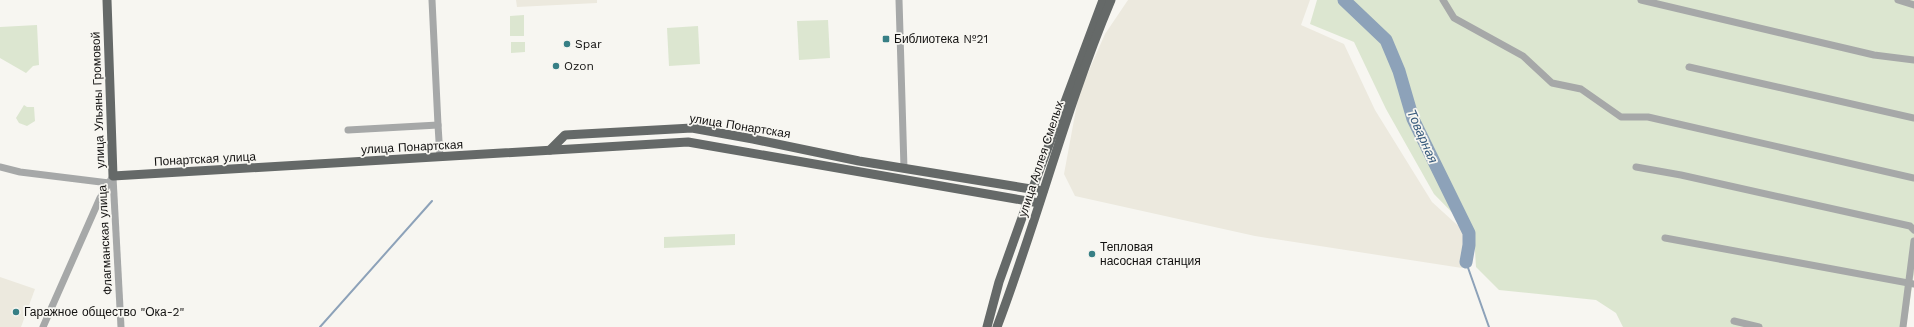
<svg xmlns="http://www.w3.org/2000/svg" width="1914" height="327" font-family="'Work Sans',sans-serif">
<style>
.built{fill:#ece9de}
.green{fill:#dce6d0}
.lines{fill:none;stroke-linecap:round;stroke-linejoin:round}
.stream{stroke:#8da2b9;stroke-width:2}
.river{stroke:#8da2b9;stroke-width:13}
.minor{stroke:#a6a8a8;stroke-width:7}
.major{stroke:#656968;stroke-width:9}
.poi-dot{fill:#377f85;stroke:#f7f6f1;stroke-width:1.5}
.labels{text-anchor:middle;stroke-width:3.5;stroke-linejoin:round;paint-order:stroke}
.poi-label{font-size:12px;fill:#121110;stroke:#f7f6f1;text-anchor:start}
.street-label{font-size:12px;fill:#121110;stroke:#f7f6f1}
.water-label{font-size:13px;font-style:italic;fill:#36597c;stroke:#f7f6f1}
</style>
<rect width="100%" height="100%" fill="#f7f6f1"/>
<g class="built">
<path d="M516,0H597V3L517,7Z"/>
<path d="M1128,0H1310L1301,25L1344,44L1375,110L1432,202L1465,232L1462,268L1255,236L1075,196L1064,174L1079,93L1105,34Z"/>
<path d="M0,277L35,289L21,327H0Z"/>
</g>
<g class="green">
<path d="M1317,0H1914V274L1906,327H1623L1616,313L1596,300L1499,290L1476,267L1474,235L1434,194L1386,109L1354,42L1310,24Z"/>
<path d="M524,15V36H510V16Z"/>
<path d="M828,20L830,58L799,60L797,21Z"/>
<path d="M37,25L39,65L33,66L26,73L0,58V27Z"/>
<path d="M698,26L700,64L669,66L667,28Z"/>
<path d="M511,42H525V52L511,53Z"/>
<path d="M24,105L27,107H34L35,121L27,126L19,123L16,118Z"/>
<path d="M735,234V245L664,248V237Z"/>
</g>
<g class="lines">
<g class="stream">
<path d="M1466,262L1489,327"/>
<path d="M320,327L432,201"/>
</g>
<path class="river" d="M1344,0L1386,40L1399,71L1413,119L1469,233V245L1466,262"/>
<g class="minor">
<path d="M899,0L904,168"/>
<path d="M1443,0L1454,18L1523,56L1552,83L1581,89L1621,117H1648L1914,178"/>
<path d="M1641,0L1874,55L1914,60"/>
<path d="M1898,0L1914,5"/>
<path d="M1689,67L1914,118"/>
<path d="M438,125L440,157"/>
<path d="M348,130L438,125L432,0"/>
<path d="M0,167L20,172L109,183"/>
<path d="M1636,167L1681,175L1910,226L1914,230"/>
<path d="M113,177L121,327"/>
<path d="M1665,238L1914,284"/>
<path d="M1734,321L1759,327"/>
<path d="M43,327L100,198L113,176"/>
<path d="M1903,327L1914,241"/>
</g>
<g class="major">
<path d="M107,0L113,176L688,142L1039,203"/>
<path d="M550,150L565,135L692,128L753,139L859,161L1043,191"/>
<path d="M987,327L999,282L1028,201L1103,0"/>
<path d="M997,327C1038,219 1066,107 1111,0"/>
</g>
</g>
<g class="poi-dot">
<rect x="882" y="35" width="8" height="8" rx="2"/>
<circle cx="567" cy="44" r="4"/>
<circle cx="556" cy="66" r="4"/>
<circle cx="1092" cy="254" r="4"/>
<circle cx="16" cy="312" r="4"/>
</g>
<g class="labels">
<g class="poi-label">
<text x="894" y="43">Библиотека №21</text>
<text x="575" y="48">Spar</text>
<text x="564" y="70">Ozon</text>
<text x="1100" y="251">Тепловая<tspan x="1100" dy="14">насосная станция</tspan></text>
<text x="24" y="316">Гаражное общество "Ока-2"</text>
</g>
<g class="street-label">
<text transform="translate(98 100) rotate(-92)" y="4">улица Ульяны Громовой</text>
<text transform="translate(740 126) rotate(9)" y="4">улица Понартская</text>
<text transform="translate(412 147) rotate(-3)" y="4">улица Понартская</text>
<text transform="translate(205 159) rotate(-3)" y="4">Понартская улица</text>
<text transform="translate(1041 159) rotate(-72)" y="4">улица Аллея Смелых</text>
<text transform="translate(105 240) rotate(-93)" y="4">Флагманская улица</text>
</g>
<g class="water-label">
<text transform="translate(1423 136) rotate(66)" y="5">Товарная</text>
</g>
</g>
</svg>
